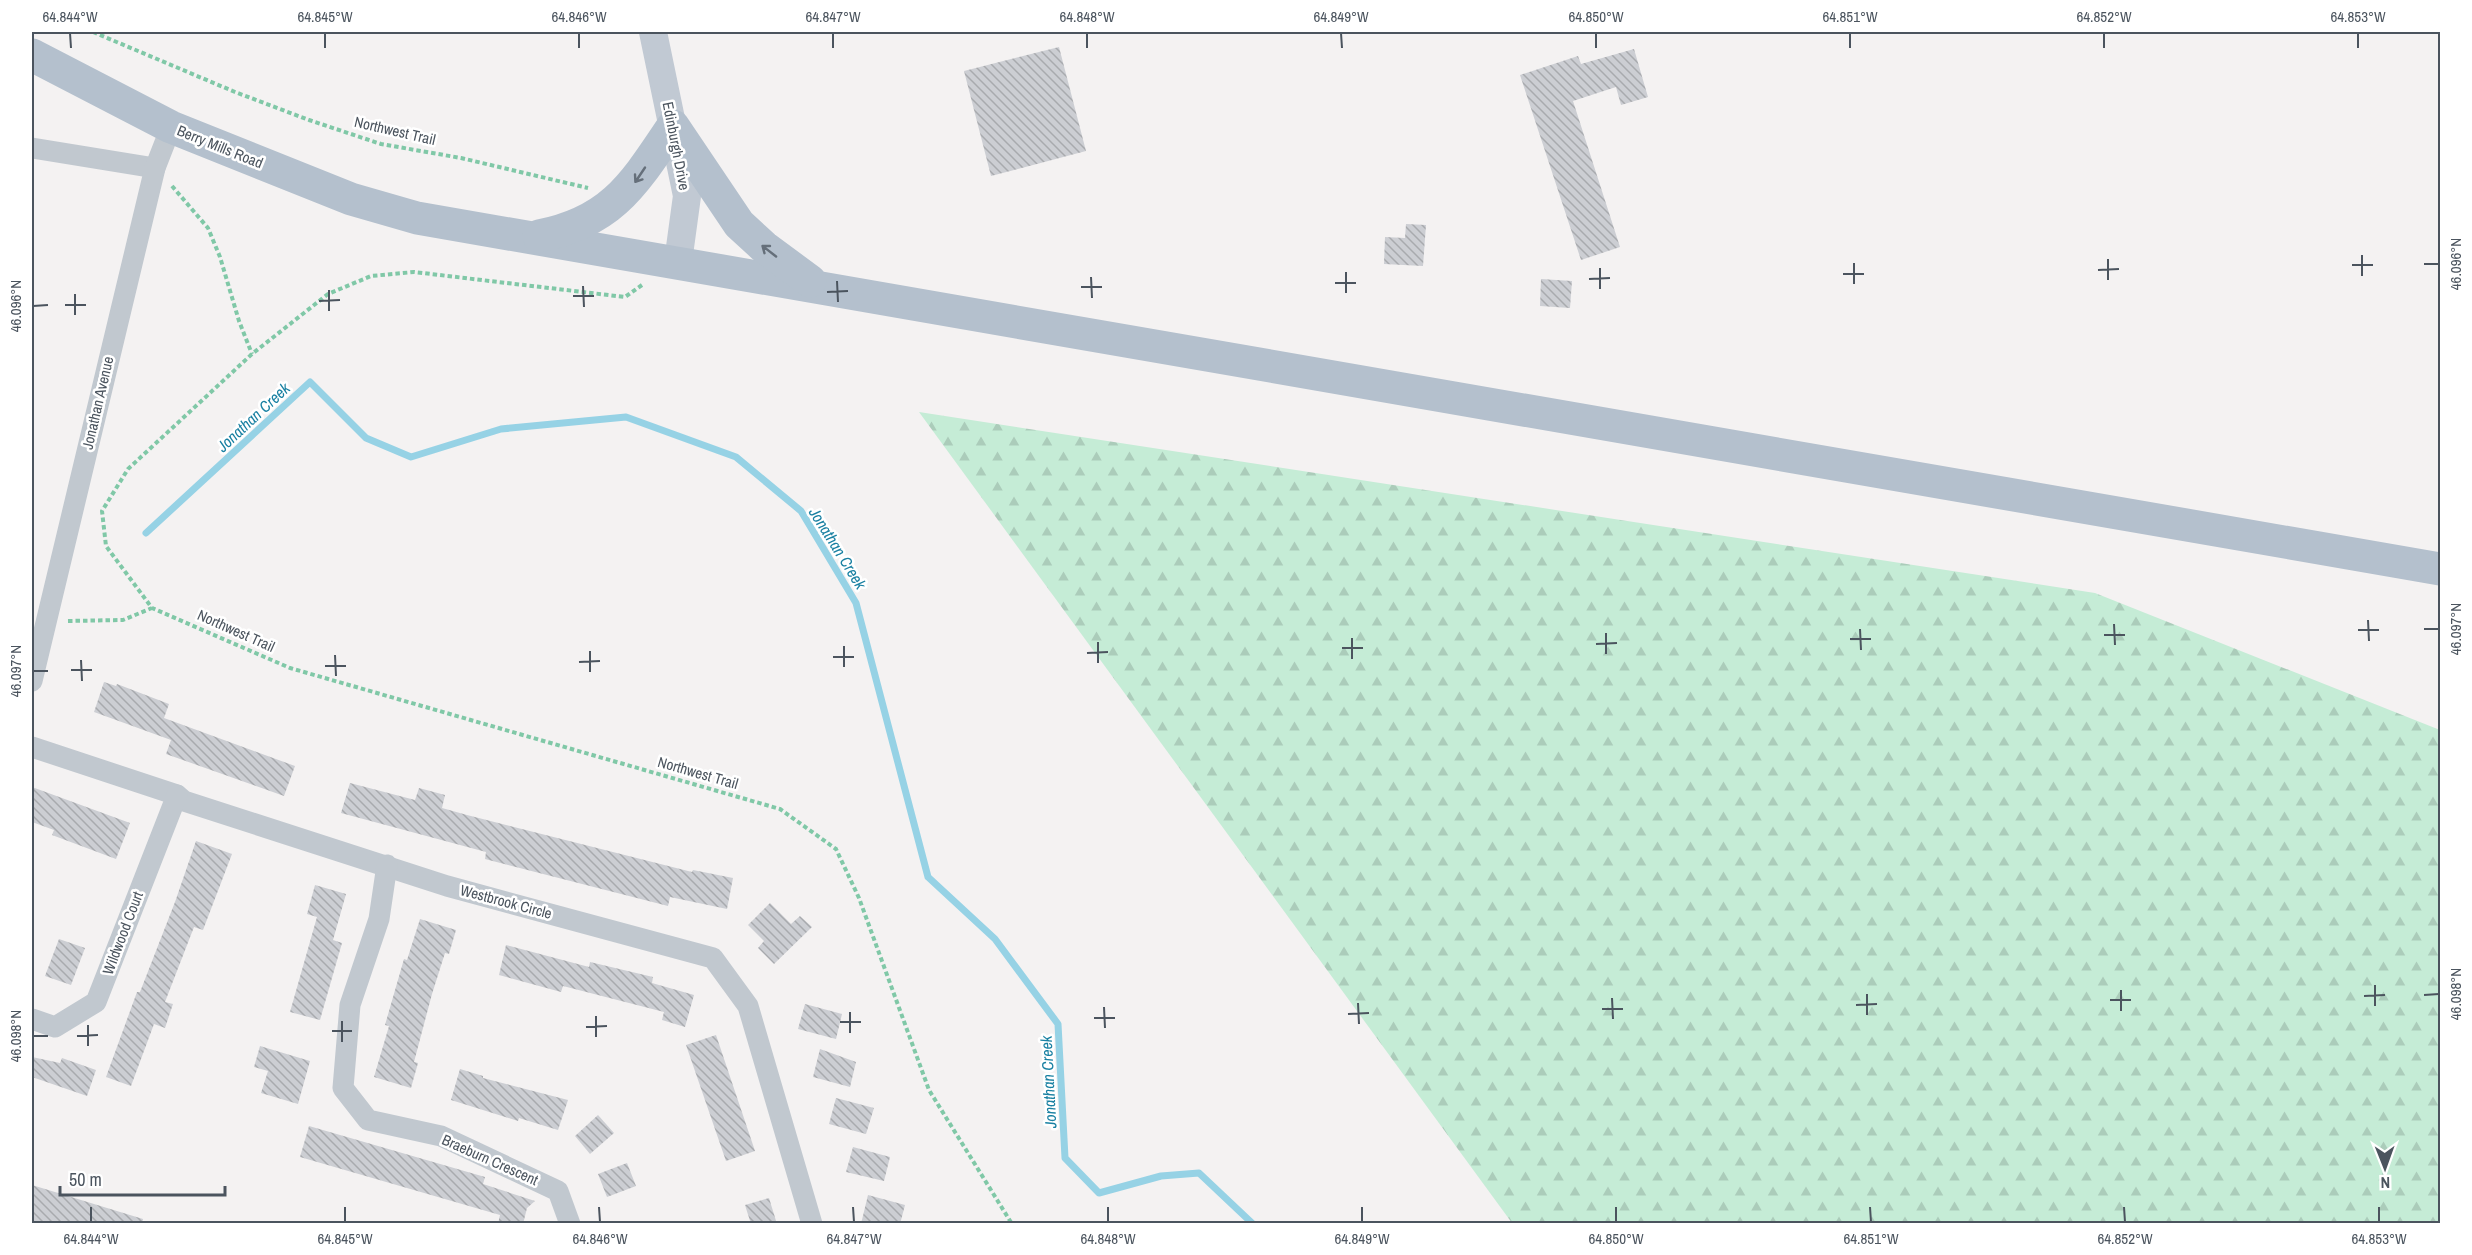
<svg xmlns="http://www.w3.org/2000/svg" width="2472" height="1255" font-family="'Archivo Narrow',sans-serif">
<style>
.forest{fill:url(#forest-firs)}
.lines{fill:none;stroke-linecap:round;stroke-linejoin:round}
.stream{stroke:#96d2e5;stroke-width:7}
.building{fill:url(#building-back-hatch)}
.path{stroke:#80c8a7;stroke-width:4;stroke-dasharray:4.5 3;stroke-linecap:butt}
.street{stroke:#c1c8cf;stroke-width:21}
.secondary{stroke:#c1c9d3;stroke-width:28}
.primary{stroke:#b4c0cd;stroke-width:33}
.oneway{stroke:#656f7a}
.ticks{fill:none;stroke:#4b545e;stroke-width:2}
.labels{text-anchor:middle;stroke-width:5;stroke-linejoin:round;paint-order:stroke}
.street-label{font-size:15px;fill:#4b545e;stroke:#fff}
.water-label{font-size:16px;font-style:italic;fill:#1980a2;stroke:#fff}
.neatline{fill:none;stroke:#4b545e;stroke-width:2}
.ticks-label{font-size:15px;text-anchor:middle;fill:#4b545e}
</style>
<defs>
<pattern id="forest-firs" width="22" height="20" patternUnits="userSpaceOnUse" patternTransform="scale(1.5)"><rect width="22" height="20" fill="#c5ecd6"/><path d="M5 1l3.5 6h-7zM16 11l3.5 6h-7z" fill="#abccba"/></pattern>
<pattern id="building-back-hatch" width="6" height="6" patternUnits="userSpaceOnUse" patternTransform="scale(1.5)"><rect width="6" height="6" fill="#ccced3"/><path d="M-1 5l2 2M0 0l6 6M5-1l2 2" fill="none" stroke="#a8aaae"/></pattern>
</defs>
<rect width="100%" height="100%" fill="#f4f2f2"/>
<path class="forest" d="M919,412L2095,593L2440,730V1223H1512Z"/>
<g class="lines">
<path class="stream" d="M146,533L310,382L366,438L411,457L501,429L626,417L736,457L801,511L856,603L928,877L995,939L1058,1024L1065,1158L1099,1193L1161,1176L1199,1173L1253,1224"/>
</g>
<g class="building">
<path d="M1059,47L1086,151L991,176L964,71Z"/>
<path d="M1634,49L1648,97L1621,105L1616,87L1573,101L1620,247L1581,260L1520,75L1578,56L1581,64Z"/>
<path d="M1406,224L1426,225L1423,266L1384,264L1385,237L1405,238Z"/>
<path d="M1541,279L1572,281L1570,308L1540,306Z"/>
<path d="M104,682L116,686L117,684L169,704L164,718L295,766L284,796L166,754L171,740L94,712Z"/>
<path d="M350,783L415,800L419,788L445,795L442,808L467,815L692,872L693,870L733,878L727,909L670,897L668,906L485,859L486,852L341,813Z"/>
<path d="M32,787L130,823L116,859L52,835L54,830L32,822Z"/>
<path d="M196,841L232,854L203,930L194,927L165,1002L173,1004L165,1028L154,1024L131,1086L106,1077L137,992H140L175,902Z"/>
<path d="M315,885L346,894L333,940L342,943L320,1020L290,1012L317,917L307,914Z"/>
<path d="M770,903L791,924L800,916L812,927L774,964L758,948L764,941L748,925Z"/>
<path d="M420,919L456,930L449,954L445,953L432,994L414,1062L418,1063L411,1088L374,1077L389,1026L385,1025L404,959L407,960Z"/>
<path d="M59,939L85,948L71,985L45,976Z"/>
<path d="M506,945L589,967L590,962L653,977L652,983L694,995L685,1027L662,1020L664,1012L563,986L561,992L499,975Z"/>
<path d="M805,1004L842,1014L836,1039L798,1029Z"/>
<path d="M716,1035L755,1151L726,1161L686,1045Z"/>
<path d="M260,1046L310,1061L298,1104L261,1093L268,1071L254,1067Z"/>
<path d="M820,1049L856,1062L850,1087L813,1077Z"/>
<path d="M32,1057L60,1063L62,1058L96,1070L87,1096L32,1077Z"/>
<path d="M460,1069L483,1076V1078L568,1100L558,1130L519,1118L518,1121L451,1100Z"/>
<path d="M836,1098L874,1108L866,1134L829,1124Z"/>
<path d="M598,1115L614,1133L590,1154L575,1136Z"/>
<path d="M309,1126L485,1177L483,1184L535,1201L527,1208L523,1224H498L500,1215L300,1157Z"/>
<path d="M853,1147L890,1157L884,1181L846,1172Z"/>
<path d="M627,1163L636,1186L607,1197L598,1174Z"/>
<path d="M32,1185L143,1219L142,1224H32Z"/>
<path d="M868,1195L905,1205L900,1224H861Z"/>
<path d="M769,1198L777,1224H751L745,1205Z"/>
</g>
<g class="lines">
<g class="path">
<path d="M93,32L235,92L309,120L381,144L461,158L588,188"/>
<path d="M172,186L208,228L220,257L239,321L252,354"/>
<path d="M642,285L625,297L414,272L371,276L328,294L252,354L128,469L102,511L106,546L152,608L290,668L780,809L836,849L859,898L929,1090L1012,1224"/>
<path d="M68,621L123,620L152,608"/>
</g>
<g class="street">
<path d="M32,148L155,168"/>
<path d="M32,681L155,168L171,127"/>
<path d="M32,747L177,795L184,801L447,886L713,958L748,1006L812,1224"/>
<path d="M387,865L379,919L350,1005L343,1088L368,1120L441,1136L558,1191L570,1224"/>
<path d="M32,1019L55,1027L96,1002L177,795"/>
</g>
<path class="secondary" d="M653,32L687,196L678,262"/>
<g class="primary">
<path d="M32,55L171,127L351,199L417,218L2440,569"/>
<path d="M539,236C612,222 634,184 673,126L739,224L764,247L810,281"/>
</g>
</g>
<defs><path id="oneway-shaft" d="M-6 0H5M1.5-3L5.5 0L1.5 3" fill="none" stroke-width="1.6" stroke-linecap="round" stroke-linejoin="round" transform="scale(1.5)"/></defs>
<g class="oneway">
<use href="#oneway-shaft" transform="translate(640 175) rotate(124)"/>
<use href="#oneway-shaft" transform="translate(769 251) rotate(-142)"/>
</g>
<path class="ticks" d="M70,33L71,48M325,33V48M579,33V48M833,33V48M1087,33V48M1341,33L1342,48M1596,33V48M1850,33V48M2104,33V48M2358,33V48M2362,255V276M2108,259V280M1854,263V284M2424,264H2439M2352,265H2373M1600,268V289M2098,270L2119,269M1346,272V293M1843,274H1864M1091,277L1092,298M1589,279L1610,278M837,281L838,302M1335,283H1356M583,286L584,307M1081,287H1102M329,290V311M827,292L848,291M75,294V315M573,296H594M319,301L340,300M65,305H86M33,306L48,305M2368,620L2369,641M2114,624L2115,645M1860,629L1861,650M2424,629H2439M2358,630H2379M1606,633V654M2104,635H2125M1352,638V659M1850,639H1871M1098,642V663M1596,644L1617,643M844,646V667M1342,648H1363M590,651V672M1087,653L1108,652M335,655L336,676M833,657H854M81,660L82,681M579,662L600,661M325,666H346M71,670H92M33,671H48M2375,985V1006M2121,990V1011M1867,994V1015M2424,995L2439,994M2364,996L2385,995M1612,998L1613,1019M2110,1000H2131M1358,1003L1359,1024M1856,1005L1877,1004M1104,1007L1105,1028M1602,1009H1623M850,1012V1033M1348,1014L1369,1013M596,1016V1037M1094,1018H1115M342,1021V1042M840,1022H861M88,1025V1046M586,1027L607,1026M332,1031H352M33,1036H48M77,1036L98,1035M91,1207V1222M345,1207V1222M599,1207L600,1222M853,1207L854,1222M1108,1207V1222M1362,1207V1222M1616,1207V1222M1870,1207L1871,1222M2124,1207L2125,1222M2379,1207V1222"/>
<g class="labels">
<g class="street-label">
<text transform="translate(395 131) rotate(13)" y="5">Northwest Trail</text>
<text transform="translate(676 146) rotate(79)" y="5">Edinburgh Drive</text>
<text transform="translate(220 147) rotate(22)" y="5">Berry Mills Road</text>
<text transform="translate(98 403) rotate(-77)" y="5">Jonathan Avenue</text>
<text transform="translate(236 631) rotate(24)" y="5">Northwest Trail</text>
<text transform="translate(698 773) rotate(16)" y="5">Northwest Trail</text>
<text transform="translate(506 902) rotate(15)" y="5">Westbrook Circle</text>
<text transform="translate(123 933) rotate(-69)" y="5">Wildwood Court</text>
<text transform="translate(490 1160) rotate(24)" y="5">Braeburn Crescent</text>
</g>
<g class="water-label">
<text transform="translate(253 417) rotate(-43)" y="6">Jonathan Creek</text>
<text transform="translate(838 548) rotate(58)" y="6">Jonathan Creek</text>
<text transform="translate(1048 1082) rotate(-93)" y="6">Jonathan Creek</text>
</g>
</g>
<rect width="2472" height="1255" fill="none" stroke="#ffffff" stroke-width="66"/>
<g transform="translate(2385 1168) rotate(179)" stroke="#ffffff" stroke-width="4.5" paint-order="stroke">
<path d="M0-4.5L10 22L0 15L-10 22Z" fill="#4b545e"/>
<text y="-9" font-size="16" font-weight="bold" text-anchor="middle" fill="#4b545e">N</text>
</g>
<path d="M60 1186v9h165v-9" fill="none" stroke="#4b545e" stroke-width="3"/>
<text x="69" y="1186" font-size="18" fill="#4b545e" stroke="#ffffff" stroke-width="4.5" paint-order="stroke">50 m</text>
<rect x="33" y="33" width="2406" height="1189" class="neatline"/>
<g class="ticks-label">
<text x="70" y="22">64.844°W</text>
<text x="325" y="22">64.845°W</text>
<text x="579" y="22">64.846°W</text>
<text x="833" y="22">64.847°W</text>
<text x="1087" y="22">64.848°W</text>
<text x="1341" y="22">64.849°W</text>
<text x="1596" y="22">64.850°W</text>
<text x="1850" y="22">64.851°W</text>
<text x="2104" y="22">64.852°W</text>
<text x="2358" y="22">64.853°W</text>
<text transform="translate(2456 264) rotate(-90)" y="5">46.096°N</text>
<text transform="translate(16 306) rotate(-90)" y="5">46.096°N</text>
<text transform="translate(2456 629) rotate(-90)" y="5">46.097°N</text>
<text transform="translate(16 671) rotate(-90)" y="5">46.097°N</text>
<text transform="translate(2456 994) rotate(-90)" y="5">46.098°N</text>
<text transform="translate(16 1036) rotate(-90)" y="5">46.098°N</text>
<text x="91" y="1244">64.844°W</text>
<text x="345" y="1244">64.845°W</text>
<text x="600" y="1244">64.846°W</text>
<text x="854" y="1244">64.847°W</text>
<text x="1108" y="1244">64.848°W</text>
<text x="1362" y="1244">64.849°W</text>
<text x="1616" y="1244">64.850°W</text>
<text x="1871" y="1244">64.851°W</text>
<text x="2125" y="1244">64.852°W</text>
<text x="2379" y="1244">64.853°W</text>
</g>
</svg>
